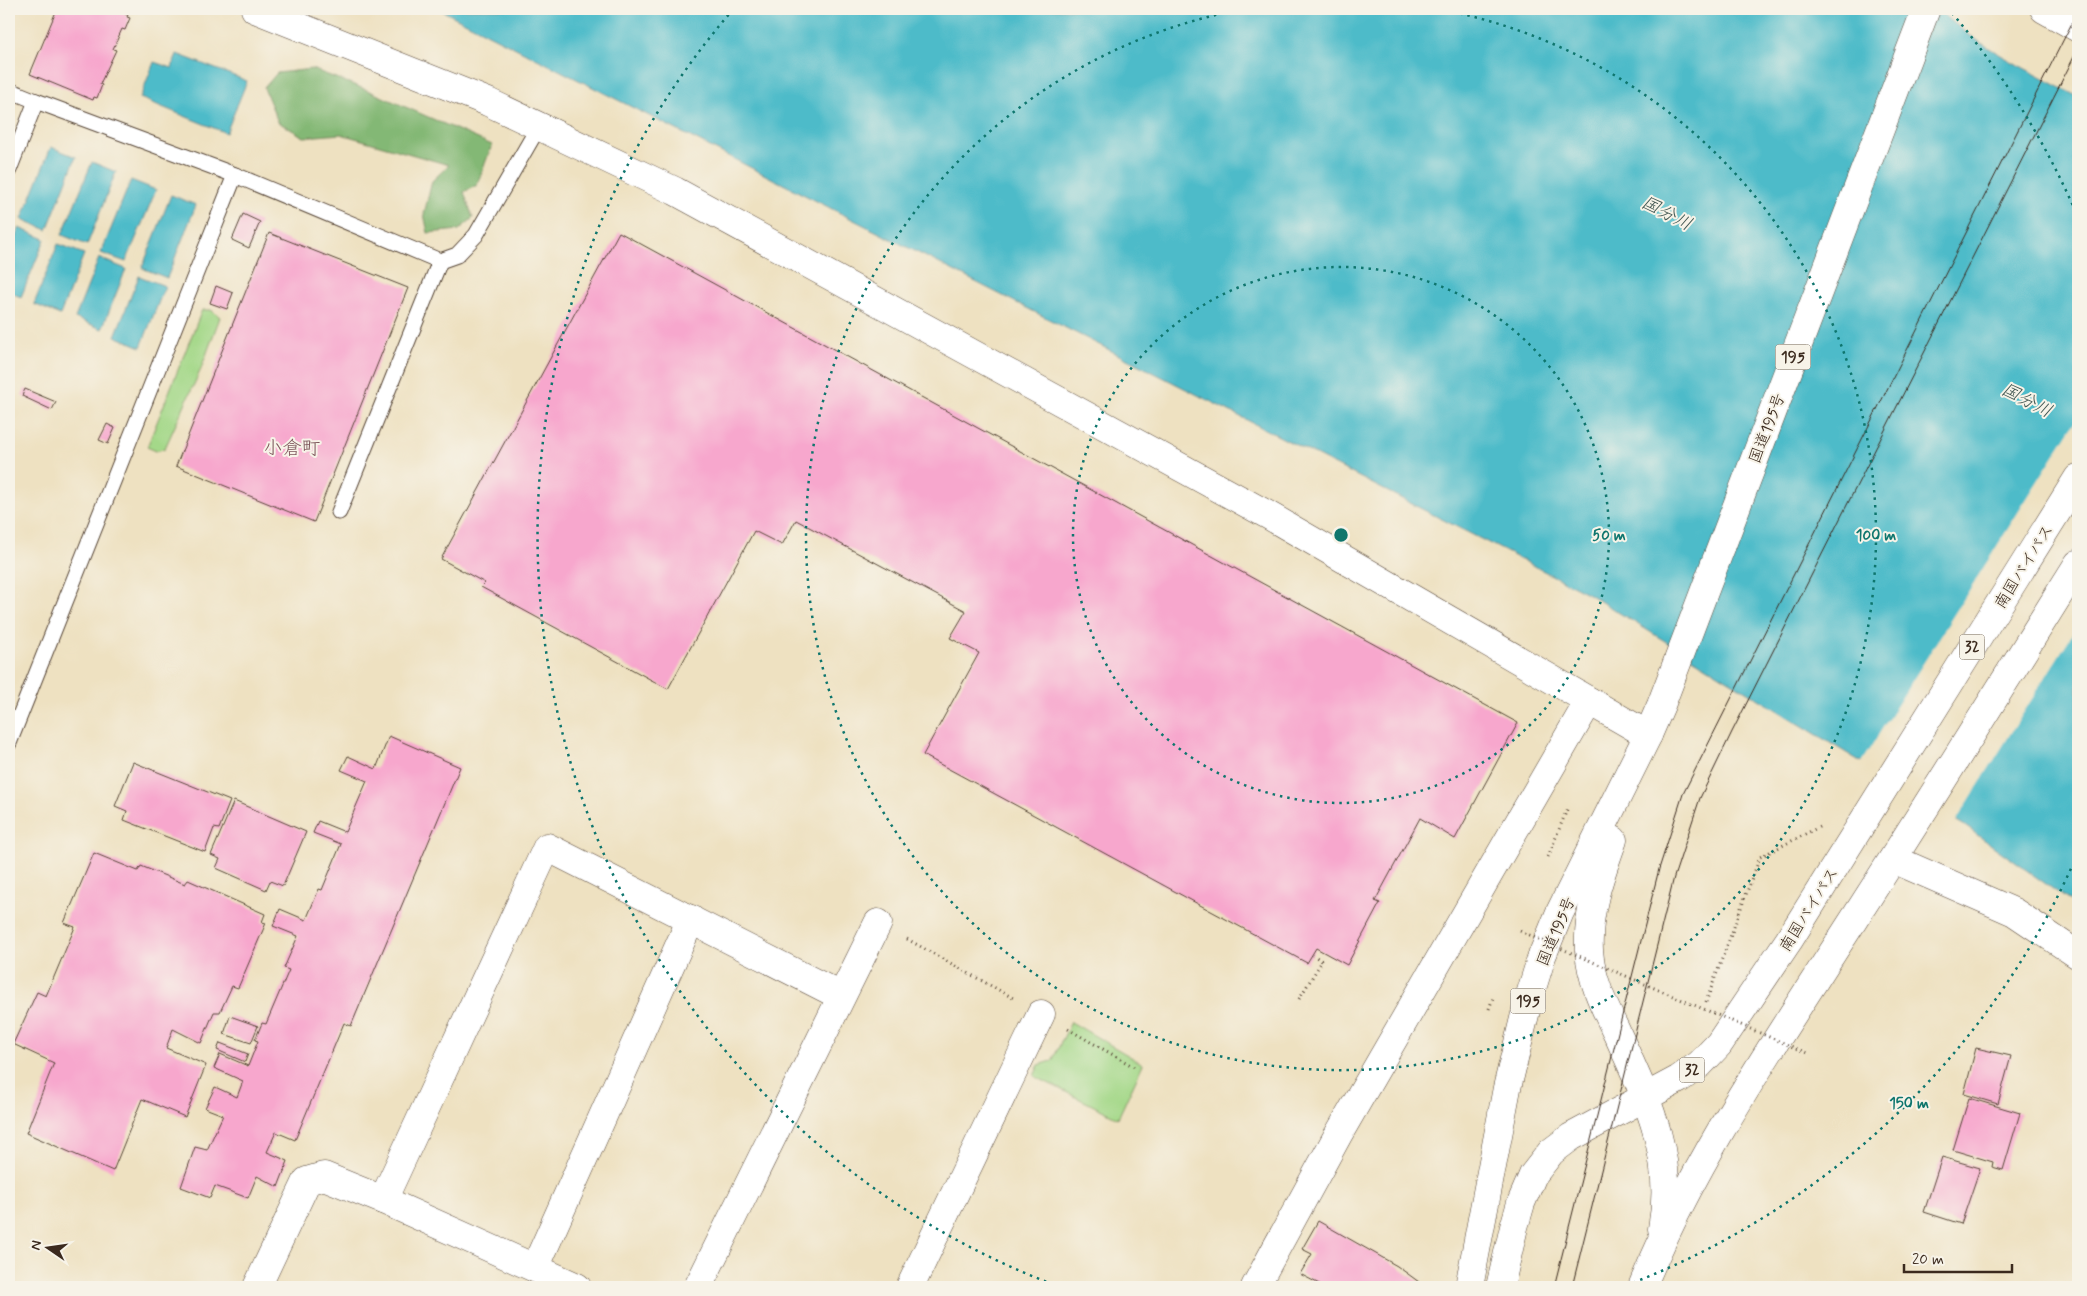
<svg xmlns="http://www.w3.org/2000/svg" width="2087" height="1296" font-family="Mynerve,'Klee One',sans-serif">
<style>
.green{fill:#a4d889;stroke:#708154}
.forest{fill:#83b875;stroke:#5f714a}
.water{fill:#4ebbc9;stroke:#447274}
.pier{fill:#eee1c1}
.building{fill:#f7a7cd}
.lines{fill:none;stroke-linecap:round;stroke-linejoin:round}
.service-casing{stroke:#564536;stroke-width:17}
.minor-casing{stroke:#564536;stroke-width:29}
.tertiary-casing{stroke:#564536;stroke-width:29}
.trunk-casing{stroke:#564536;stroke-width:29}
.path{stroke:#564536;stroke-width:3;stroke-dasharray:1 4;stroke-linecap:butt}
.service{stroke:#fff;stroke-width:15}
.minor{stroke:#fff;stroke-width:28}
.tertiary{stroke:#fff;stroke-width:28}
.trunk{stroke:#fff;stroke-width:28}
.tram{stroke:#3b2a1e;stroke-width:1}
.path-bridge{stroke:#564536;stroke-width:3;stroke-dasharray:1 4;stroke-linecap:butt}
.ring{fill:none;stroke:#0f766e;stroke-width:2.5;stroke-dasharray:2.5 5}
.labels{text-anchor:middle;stroke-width:4;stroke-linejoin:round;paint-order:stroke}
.shield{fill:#f7f3e8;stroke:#73665b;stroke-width:1}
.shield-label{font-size:15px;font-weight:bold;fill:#3b2a1e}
.street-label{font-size:16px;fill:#3b2a1e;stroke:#f7f3e8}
.water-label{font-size:18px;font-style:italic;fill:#415651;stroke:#f7f3e8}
.quarter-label{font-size:19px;fill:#7d565b;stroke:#f7f3e8}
.centre{fill:#0f766e;stroke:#f7f3e8;stroke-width:2.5}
.ring-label{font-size:15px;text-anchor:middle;font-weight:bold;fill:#0f766e;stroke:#f7f3e8;stroke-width:4;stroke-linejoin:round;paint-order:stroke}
</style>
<rect width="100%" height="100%" fill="#f7f3e8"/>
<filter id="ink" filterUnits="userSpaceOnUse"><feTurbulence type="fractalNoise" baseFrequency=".02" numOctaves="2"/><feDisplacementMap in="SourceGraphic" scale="10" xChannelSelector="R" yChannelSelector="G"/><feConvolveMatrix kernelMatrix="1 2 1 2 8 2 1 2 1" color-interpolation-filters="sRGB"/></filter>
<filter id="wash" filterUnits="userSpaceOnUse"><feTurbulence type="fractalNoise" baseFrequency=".0096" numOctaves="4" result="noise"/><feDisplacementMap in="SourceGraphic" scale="20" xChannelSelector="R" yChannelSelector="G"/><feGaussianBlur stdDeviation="1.12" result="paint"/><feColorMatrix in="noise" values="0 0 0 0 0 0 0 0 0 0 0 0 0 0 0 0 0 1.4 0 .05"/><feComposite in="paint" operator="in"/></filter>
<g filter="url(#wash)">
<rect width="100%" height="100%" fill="#eee1c1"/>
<g class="green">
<path d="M202,310H211L220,317L201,369L165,448L156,451L147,447Z"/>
<path d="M1071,1022L1143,1064L1118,1118L1034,1076L1039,1065L1052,1061Z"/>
</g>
<path class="forest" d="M312,69L367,90L492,145L477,185L464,192L473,218L459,230L428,233L424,214L432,181L449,165L341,134L304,137L278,122L264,88L277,73Z"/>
<g class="water">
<path d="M439,9H1938C1977,47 2031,71 2078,97V907L1965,826L1587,593Z"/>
<path d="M177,54L247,81L226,133L140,98L154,62L172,68Z"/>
<path d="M51,147L76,157L47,230L22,219Z"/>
<path d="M92,162L116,172L87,245L62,235Z"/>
<path d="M131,180L156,190L126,262L101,253Z"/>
<path d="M171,195L196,205L167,278L142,268Z"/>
<path d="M19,228L45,239L21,297L9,292V254Z"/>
<path d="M58,244L84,254L60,315L34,304Z"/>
<path d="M99,258L126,269L102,329L75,318Z"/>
<path d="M139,276L165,286L141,347L115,336Z"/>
</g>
<path class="pier" d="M2078,417V625L1955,823L1860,764Z"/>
<g id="blocks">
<g class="building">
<path d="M57,9H113L128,15L127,17L130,18L125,30L122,29L113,49L116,50L100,84L102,85L97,98L94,97L93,100L30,74Z"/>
<path d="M9,102L14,103L9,117Z"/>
<path d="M243,214L260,222L249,248L232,240Z"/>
<path d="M619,232L1518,723L1455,839L1420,818L1375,901L1380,903L1347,965L1316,948L1307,963L923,755L979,653L950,638L966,611L796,520L782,545L754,531L668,689L481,587L485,583L441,559Z"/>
<path d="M269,233L408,288L314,522L176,466Z"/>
<path d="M216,286L233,293L227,309L210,303Z"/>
<path d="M25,389L56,402L52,410L22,396Z"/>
<path d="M107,424L115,428L108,444L99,440Z"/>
<path d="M389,736L460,767L351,1026L344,1023L295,1140L276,1132L267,1152L288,1161L278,1187L257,1176L248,1198L215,1186L210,1198L181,1187L195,1147L207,1150L223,1115L205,1108L215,1087L237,1097L243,1081L214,1068L220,1054L248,1066L258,1041L255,1040L262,1023L266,1024L289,970L284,968L298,936L273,926L280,909L306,920L319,889L322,890L341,844L313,833L318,821L345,832L367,781L341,770L348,756L376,769Z"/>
<path d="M133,762L230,801L219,829L214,828L205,852L124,820L127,811L115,806Z"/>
<path d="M234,801L306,832L283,886L270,881L266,890L216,868L220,859L211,855Z"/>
<path d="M94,853L138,871L141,866L185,884L188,880L265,914L262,922L266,923L238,988L232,986L220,1012H214L201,1043L173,1029L166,1048L206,1065L185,1117L142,1099L113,1171L26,1133L54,1063L13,1044L37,992L46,996L75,927L64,923Z"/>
<path d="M230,1016L258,1026L251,1043L224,1034Z"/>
<path d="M220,1043L248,1054L245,1062L217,1050Z"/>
<path d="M1976,1048L2011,1056L1998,1104L1964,1094Z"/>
<path d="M1969,1098L2020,1113L2003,1170L1992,1167L1993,1162L1953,1150Z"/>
<path d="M1942,1157L1980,1168L1961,1224L1924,1212Z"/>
<path d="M1318,1221L1397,1266L1419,1282L1416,1287H1325L1300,1274L1312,1254L1302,1249Z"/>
</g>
</g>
</g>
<g filter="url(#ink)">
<use href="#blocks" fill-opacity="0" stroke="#564536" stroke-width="1"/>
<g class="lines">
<g class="service-casing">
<g id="service">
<path d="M9,90L36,101"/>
<path d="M9,170L36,101L235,175L9,743"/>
<path d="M235,175L440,261L457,255L476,235L539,126"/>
<path d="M339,512L440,261"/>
</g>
</g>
<g class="minor-casing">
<g id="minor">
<path d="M1893,859L2014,912L2078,955"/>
<path d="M383,1200L547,847L841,996"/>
<path d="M535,1268L691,919"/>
<path d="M257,1287L307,1181L324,1176L383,1200L577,1287"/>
<path d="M698,1287L878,923"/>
<path d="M910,1287L1041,1014"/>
</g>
</g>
<g class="tertiary-casing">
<g id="tertiary">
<path d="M255,9L488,102L675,191L1268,515L1648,735"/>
<path d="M2044,9L2078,28"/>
<path d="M1255,1287L1338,1135L1589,701"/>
</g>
</g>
<g class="trunk-casing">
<g id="trunk">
<path d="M1613,840C1600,876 1587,911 1589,950C1591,980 1604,1006 1617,1033C1646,1097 1676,1156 1662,1229"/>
<path d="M1469,1287L1507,1088L1529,998L1542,956L1560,912L1648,735L1661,705L1926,9"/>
<path d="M1500,1287L1514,1227L1521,1203L1533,1175L1551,1152L1571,1137L1679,1079L1700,1064L1719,1044L1789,940L2078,478"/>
<path d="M1642,1287C1693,1163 1768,1053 1840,941C1921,816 1999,690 2078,564"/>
</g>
</g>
<g class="path">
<path d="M1548,857L1568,807"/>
<path d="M907,939L1013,998"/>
<path d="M1299,999L1322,961L1313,955"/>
<path d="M1706,1002L1760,857L1821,826"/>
<path d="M1489,1009L1493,998"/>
<path d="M1068,1029L1136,1068"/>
</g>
<use href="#service" class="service"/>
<use href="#minor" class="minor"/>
<use href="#tertiary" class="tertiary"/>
<use href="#trunk" class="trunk"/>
<g class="tram">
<path d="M1554,1287L1659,869L1683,794L2078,11"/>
<path d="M1572,1287L1674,877L1700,798L1732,732L2078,49"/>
</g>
<path class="path-bridge" d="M1520,931L1807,1053"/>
</g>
</g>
<g class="ring">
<circle cx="1341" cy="535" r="268"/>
<path d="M1438 9A535 535 0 1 1 1244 9"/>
<path d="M2077 855A803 803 0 0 1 1622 1287M1060 1287A803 803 0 0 1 730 13M1952 13A803 803 0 0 1 2077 215"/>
</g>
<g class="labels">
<g class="shield">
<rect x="1775.5" y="344.5" width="35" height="25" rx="4"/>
<rect x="1959.5" y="634.5" width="25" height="25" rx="4"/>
<rect x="1510.5" y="988.5" width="35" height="25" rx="4"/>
<rect x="1679.5" y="1057.5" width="25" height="25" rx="4"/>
</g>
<g class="shield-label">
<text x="1793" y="362">195</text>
<text x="1972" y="652">32</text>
<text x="1528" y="1006">195</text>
<text x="1692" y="1075">32</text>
</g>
<g class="street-label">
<text transform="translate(1766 428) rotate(-69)" y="6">国道195号</text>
<text transform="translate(2023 566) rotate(-58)" y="6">南国バイパス</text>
<text transform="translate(1808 909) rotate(-58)" y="6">南国バイパス</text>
<text transform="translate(1555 931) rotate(-67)" y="6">国道195号</text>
</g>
<g class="water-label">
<text transform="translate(1667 213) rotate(27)" y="6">国分川</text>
<text transform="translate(2027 400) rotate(27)" y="6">国分川</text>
</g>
<g class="quarter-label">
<text x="292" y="454">小倉町</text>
</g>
</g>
<circle cx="1341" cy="535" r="8" class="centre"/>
<g class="ring-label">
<text x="1609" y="540">50 m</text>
<text x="1876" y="540">100 m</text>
<text x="1909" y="1108">150 m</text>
</g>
<rect width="2087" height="1296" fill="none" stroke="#f7f3e8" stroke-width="30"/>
<g transform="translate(48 1248) rotate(283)" stroke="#f7f3e8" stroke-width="4" paint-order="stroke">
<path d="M0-4L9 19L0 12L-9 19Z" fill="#3b2a1e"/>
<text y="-8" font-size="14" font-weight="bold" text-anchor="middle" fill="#3b2a1e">N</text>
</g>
<path d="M1904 1264v8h108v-8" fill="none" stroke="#3b2a1e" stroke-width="2.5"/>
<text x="1912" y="1264" font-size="15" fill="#3b2a1e" stroke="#f7f3e8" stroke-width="4" paint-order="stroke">20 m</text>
</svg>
